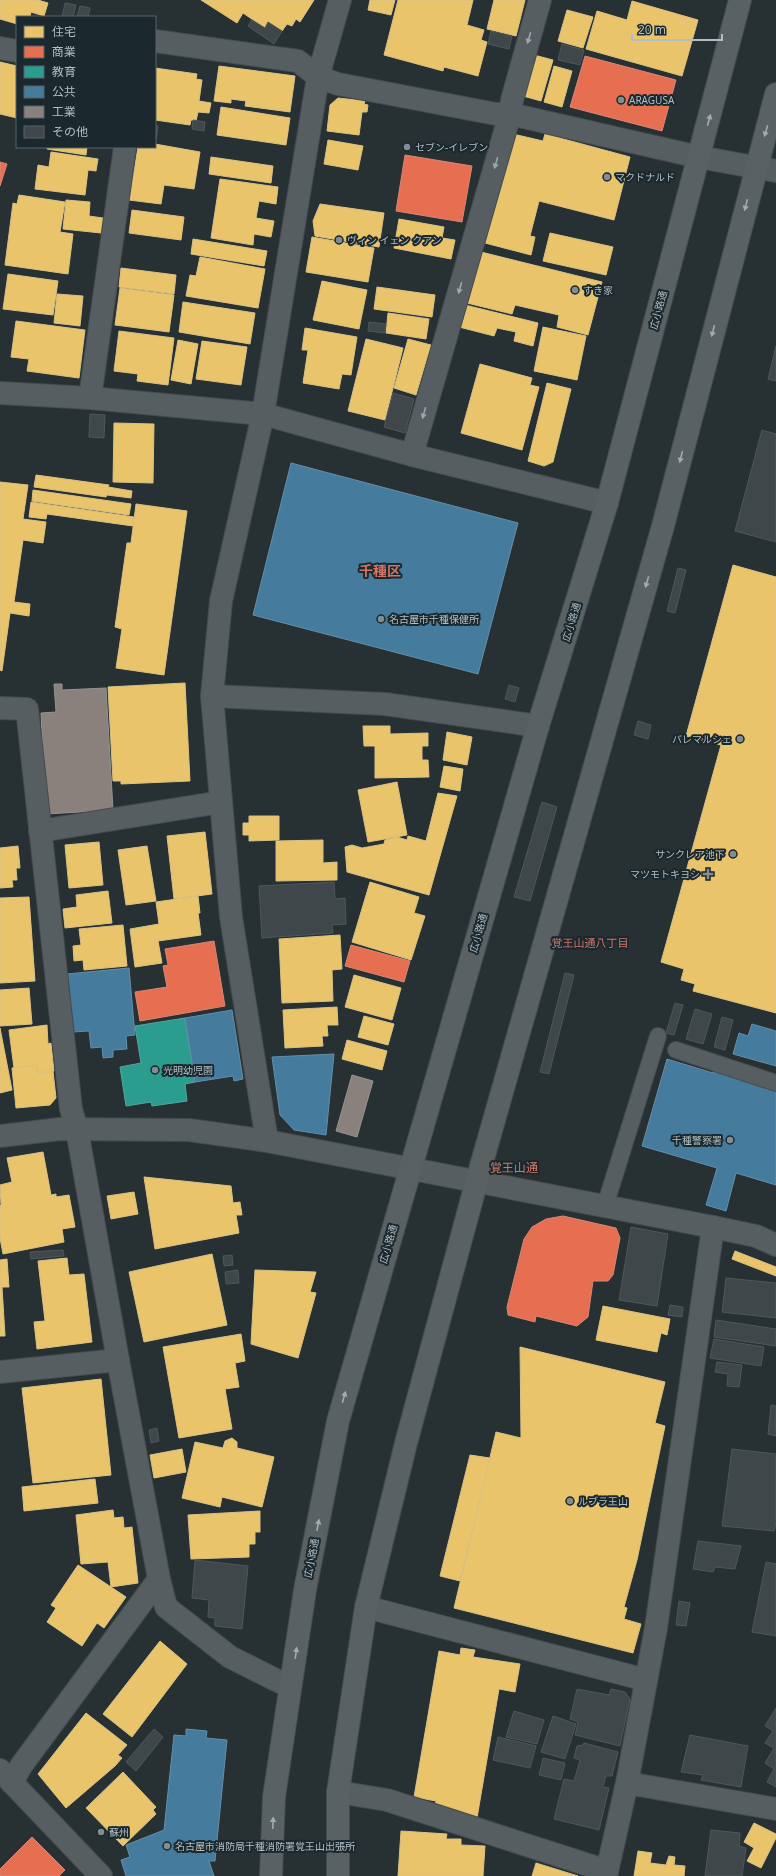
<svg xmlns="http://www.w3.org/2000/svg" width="776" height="1876" font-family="'Noto Sans','Noto Sans JP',sans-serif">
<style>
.homes{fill:#e9c46a;stroke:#d8c285}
.shops{fill:#e76f51;stroke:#d68774}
.schools{fill:#2a9d8f;stroke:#52a79f}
.public{fill:#457b9d;stroke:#658fa9}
.industry{fill:#8a817c;stroke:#959492}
.building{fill:#3f474a;stroke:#4f575b}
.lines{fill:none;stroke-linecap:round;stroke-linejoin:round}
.service-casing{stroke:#444b4e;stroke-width:18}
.minor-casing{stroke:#444b4e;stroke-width:24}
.tertiary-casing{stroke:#444b4e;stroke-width:24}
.primary-casing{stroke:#444c50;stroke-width:24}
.service{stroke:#575e61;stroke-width:16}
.minor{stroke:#575e61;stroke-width:22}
.tertiary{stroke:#575e61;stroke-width:22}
.primary{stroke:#596163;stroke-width:22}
.oneway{fill:#9aa7ac}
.oneway2{fill:#9facb1}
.poi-dot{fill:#808d92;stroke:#1b282d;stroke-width:1.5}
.labels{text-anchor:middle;stroke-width:4;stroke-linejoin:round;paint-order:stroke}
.poi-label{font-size:10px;fill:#b0bfc5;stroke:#1b282d;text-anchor:start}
.street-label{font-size:10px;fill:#b0bfc5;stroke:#1b282d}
.neighbourhood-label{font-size:11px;fill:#d27568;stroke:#1b282d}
.quarter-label{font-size:12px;fill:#d27568;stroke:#1b282d}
.district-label{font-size:14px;font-weight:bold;fill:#d27568;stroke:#1b282d}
</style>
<rect width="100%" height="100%" fill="#273033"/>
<g class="homes">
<path d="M0,0H38L48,3L44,16L31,12L30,17H17V24L0,19Z"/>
<path d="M201,0H314L300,22L296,19L292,26L287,24L282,31L268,22L265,28L243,13L237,23Z"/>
<path d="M370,0H395L391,15L368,10Z"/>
<path d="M398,0H473L467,25L484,30L481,40L487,42L478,76L444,67L443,71L384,55Z"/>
<path d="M494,0H525L516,36L487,29Z"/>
<path d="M632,1L698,20L682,76L586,49L597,11L627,20Z"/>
<path d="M567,10L593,17L583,48L558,41Z"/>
<path d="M534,55L553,60L541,101L523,96Z"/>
<path d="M0,62L17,66V118L0,114Z"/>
<path d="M219,66L295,76L290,112L245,106L246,101L231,99V103L214,101Z"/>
<path d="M554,66L572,71L562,107L544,102Z"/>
<path d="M155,68L197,74L196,79L202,80L199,101L211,103L209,113L198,112L196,121L191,120L190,125L155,120Z"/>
<path d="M338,98L365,101L364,104L368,105L367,112H362L359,135L327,131L330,105Z"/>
<path d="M221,107L290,118L286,145L217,135Z"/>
<path d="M513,134L543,141L545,134L630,157L614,220L539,201L530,236L535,237L531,255L485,243Z"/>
<path d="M328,140L363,146L358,170L324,164Z"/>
<path d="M155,144L200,152L194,189L164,185L161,204L129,200L138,147H155Z"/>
<path d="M47,147H87L86,155L47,149Z"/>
<path d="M51,152L98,159L96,171L88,170L85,195L35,189L38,165L49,167Z"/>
<path d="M211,157L273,166L271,183L209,174Z"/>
<path d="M220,179L278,187L276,204L259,201L256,218L274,221L271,237L254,234L253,245L211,238Z"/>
<path d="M19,195L65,202L60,232L73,234L68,274L5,265L13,203L17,204Z"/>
<path d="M66,200L90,202L89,216L103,218L101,233L63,229Z"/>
<path d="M320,204L384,213L379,247L315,236L313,221Z"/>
<path d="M132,210L184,217L181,240L129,233Z"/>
<path d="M399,219L444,227L442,238L455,240L451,259L394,248Z"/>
<path d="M550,233L613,247L606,275L543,261Z"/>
<path d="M312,237L374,248L368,282L306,272Z"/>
<path d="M193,239L267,251L264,266L191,254Z"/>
<path d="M481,252L602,282L588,335L557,327L559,315L515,305L512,314L467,303Z"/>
<path d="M200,257L265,269L258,308L186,296L190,275L196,276Z"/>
<path d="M121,268L176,275L174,294L119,287Z"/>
<path d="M8,274L58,281L53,315L3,309Z"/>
<path d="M322,281L367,290L359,329L313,320Z"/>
<path d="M377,287L435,295L432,317L374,309Z"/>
<path d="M120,288L174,295L169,332L115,325Z"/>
<path d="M57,294L83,296L80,326L54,323Z"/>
<path d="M183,302L255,313L250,344L179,332Z"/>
<path d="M465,305L538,323L533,346L514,341L516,332L497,328L494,336L459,327Z"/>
<path d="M388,313L429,319L426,339L386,333Z"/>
<path d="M16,321L85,330L79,378L27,371L29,359L11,357Z"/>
<path d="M543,327L586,336L577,380L534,371Z"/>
<path d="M305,328L357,337L351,375L342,374L339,389L303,383L308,350H302Z"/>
<path d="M119,331L174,338L168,385L137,381L138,374L114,371Z"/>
<path d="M366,339L403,348L385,420L348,411Z"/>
<path d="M408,339L431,345L416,395L394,388Z"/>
<path d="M178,340L198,344L191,384L171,380Z"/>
<path d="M202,341L247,347L241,385L196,379Z"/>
<path d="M480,364L532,378L530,385L539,387L522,450L461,433Z"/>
<path d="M547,383L571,389L553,462L544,466L528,461Z"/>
<path d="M114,423L154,424L153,483L113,482Z"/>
<path d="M36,475L109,485L108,487L132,491L131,498L107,495L106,497L34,487Z"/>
<path d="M0,482L28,485L23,519L46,522L43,543L23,540L14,602L30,604L29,616L10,613L2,671L0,670Z"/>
<path d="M33,490L131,504L129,515L32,501Z"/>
<path d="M31,502L134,517L133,526L47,514L46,519L29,517Z"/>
<path d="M136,504L187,511L164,675L116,668L122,629L115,627L127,543H131Z"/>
<path d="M733,565L776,577V1013L693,991L695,984L681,980L684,969L661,962L721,745L686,736Z"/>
<path d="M185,683L190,781L121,784V781H113L108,687Z"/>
<path d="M363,726H390V734L428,733V746H422V760H428L429,777L375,778V746H364Z"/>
<path d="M447,732L472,737L467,765L443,760Z"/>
<path d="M444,766L463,769L460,791L440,787Z"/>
<path d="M397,782L407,835L368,842L358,790Z"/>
<path d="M438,793L457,796L429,895L347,872L345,847L352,845L362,848L384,844L385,840L397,837L407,840L408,836L426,841Z"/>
<path d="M249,816H279V840L249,841V835H243V823H249Z"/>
<path d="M205,832L212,894L174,899L167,836Z"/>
<path d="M323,840V863L337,862V880L276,881V841Z"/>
<path d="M99,842L103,885L69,888L65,845Z"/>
<path d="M18,846L20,868H16L17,880H12L13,887L0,888V848Z"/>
<path d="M147,846L156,901L126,905L118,850Z"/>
<path d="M370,882L419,897L414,913L425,916L411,960L352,942Z"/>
<path d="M108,891L112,923L65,928L63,909L77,907L76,895Z"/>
<path d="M198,896L200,913H198L201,935L158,941L162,963L135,967L130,929L159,924L156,902Z"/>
<path d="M29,897L35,981L0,983V898Z"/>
<path d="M123,925L127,966L84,970L83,960L74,961L73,946L81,945L79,929Z"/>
<path d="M340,935L342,969L332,970L333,1001L282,1003L279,939Z"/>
<path d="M354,975L401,988L392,1020L345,1007Z"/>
<path d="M29,988L32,1024L0,1026V990Z"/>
<path d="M337,1007L338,1025H327L328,1036H322L323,1046L285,1048L283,1010Z"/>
<path d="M364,1016L394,1024L388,1045L358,1037Z"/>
<path d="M47,1025L48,1044L51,1043L54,1071L38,1073L37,1065L14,1068L9,1030Z"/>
<path d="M0,1028L12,1090L0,1093Z"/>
<path d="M347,1040L387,1051L382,1070L342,1059Z"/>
<path d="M37,1065L38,1073L53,1071L56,1098L50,1105L16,1108L12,1068Z"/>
<path d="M43,1152L51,1195L56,1194V1197L69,1195L75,1227L62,1229L64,1242L3,1254L0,1238V1206L1,1205L0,1185L12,1182L7,1158Z"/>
<path d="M144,1177L231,1186L233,1203L240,1202L242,1215H236L239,1233L155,1249Z"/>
<path d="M134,1192L138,1214L111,1219L107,1196Z"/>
<path d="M735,1251L776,1267V1276L732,1259Z"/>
<path d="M212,1254L227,1325L144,1342L129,1272Z"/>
<path d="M67,1258L69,1275L84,1274L92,1342L37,1349L34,1322L45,1321L38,1261Z"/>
<path d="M7,1259L9,1287H2L5,1336H0V1260Z"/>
<path d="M255,1270L316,1272L310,1292L316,1293L298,1358L251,1344Z"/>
<path d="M603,1306L670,1319L667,1335L661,1333L657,1352L596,1340Z"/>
<path d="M241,1334L245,1361L235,1363L239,1387L225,1389L232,1429L179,1438L163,1347Z"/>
<path d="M520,1347L665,1382L655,1423L665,1426L637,1560L624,1607L627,1608L624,1619L641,1624L633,1653L454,1608L496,1432L521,1438Z"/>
<path d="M101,1379L111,1475L33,1483L22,1388Z"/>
<path d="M232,1438L237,1442V1448L274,1457L262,1507L222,1497L220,1507L182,1498L195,1442L223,1448L225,1441Z"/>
<path d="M182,1449L186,1472L154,1478L150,1455Z"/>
<path d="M470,1455L490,1458L460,1581L440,1576Z"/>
<path d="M95,1479L98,1503L24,1511L22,1487Z"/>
<path d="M113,1510L114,1518L123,1517L124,1528L132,1527L138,1583L111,1587L108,1562L81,1564L76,1515Z"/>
<path d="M260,1511V1532H255V1544H249V1557L191,1559L188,1515Z"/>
<path d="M78,1565L126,1597L104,1628L97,1623L82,1646L47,1622L56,1608L51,1605Z"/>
<path d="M160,1641L187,1664L132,1737L103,1714Z"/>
<path d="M461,1648L475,1650L473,1657L520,1664L515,1692L499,1689L477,1818L457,1815L458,1810L435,1806L436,1801L414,1797L439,1651L460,1655Z"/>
<path d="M86,1713L127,1745L118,1755L122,1758L115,1766L66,1808L38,1774Z"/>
<path d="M123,1772L156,1807L153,1810L156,1814L123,1846L86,1808Z"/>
<path d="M754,1823L776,1834V1838L761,1868L747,1861L754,1848L744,1842Z"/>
<path d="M401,1831L447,1834L446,1839H461V1845L485,1846L483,1876H398Z"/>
<path d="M638,1851L652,1853L650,1863L666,1865L669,1856L675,1857L674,1865L685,1866L684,1876H634Z"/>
<path d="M536,1863L578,1876H532Z"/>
</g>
<g class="shops">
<path d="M585,56L676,80L662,131L570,107Z"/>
<path d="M405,155L472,166L462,222L396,211Z"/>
<path d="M0,162L7,164L0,186Z"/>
<path d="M214,941L225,1006L140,1021L135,992L167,987L163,966L168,965L165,949Z"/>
<path d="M351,945L410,961L404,982L345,966Z"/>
<path d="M563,1216L616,1228L620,1238L613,1275L608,1281H593L588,1317L577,1326L536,1316L535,1322L508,1315L507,1307L524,1239L532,1227L546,1219Z"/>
<path d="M32,1837L65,1870L59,1876H0V1869Z"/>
</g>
<path class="schools" d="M185,1018L195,1082L185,1084L187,1101L152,1106L151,1102L126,1106L120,1067L141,1063L135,1026Z"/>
<g class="public">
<path d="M291,463L518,523L478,674L253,615Z"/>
<path d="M129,968L135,1035L126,1036L127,1049L113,1050V1057L103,1058L102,1047L91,1048L89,1031L73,1032L67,974Z"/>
<path d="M232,1010L243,1079L234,1081L233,1076L195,1082L185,1018Z"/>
<path d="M752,1024L776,1031V1066L733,1054L739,1033L748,1036Z"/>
<path d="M334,1054L326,1135L294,1130L280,1115L272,1057Z"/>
<path d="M667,1059L713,1073L714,1070L767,1085L765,1089L776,1092V1185L736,1173L726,1211L706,1205L717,1168L642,1146Z"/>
<path d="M186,1729L207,1731L206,1738L227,1740L215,1861H209L214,1876H126L121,1860L130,1857L126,1845L164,1830L174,1735L186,1736Z"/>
</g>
<g class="industry">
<path d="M54,684H62V690L106,688L113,810L46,814L41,713L56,712Z"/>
<path d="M352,1075L373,1081L357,1137L336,1131Z"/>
</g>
<g class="building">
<path d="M65,3L76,5L73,17H62Z"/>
<path d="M80,6L90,8L88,17H77Z"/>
<path d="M252,20L265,28L268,22L282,31L274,44L248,26Z"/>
<path d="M491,31L512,36L509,49L488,44Z"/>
<path d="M562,44L584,50L580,65L558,60Z"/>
<path d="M193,120L205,122L204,131L192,129Z"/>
<path d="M155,126H158L156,140H155Z"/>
<path d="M369,322L386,324L385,333L368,331Z"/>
<path d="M776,346V381L768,379Z"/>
<path d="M393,393L414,399L405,433L384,427Z"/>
<path d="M90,414L105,415L104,438L89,437Z"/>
<path d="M762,430L776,434V542L735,531Z"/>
<path d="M678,568L686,570L675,613L667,611Z"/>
<path d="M509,685L519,688L515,702L505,699Z"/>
<path d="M638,721L651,725L648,739L634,735Z"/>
<path d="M542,802L557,807L530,901L514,897Z"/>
<path d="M334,882L335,899L345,898L346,924L332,925L333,933L262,938L259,886Z"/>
<path d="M565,973L574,975L549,1074L540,1072Z"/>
<path d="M675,1003L683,1005L674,1035L666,1033Z"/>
<path d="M695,1009L712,1014L703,1044L686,1039Z"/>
<path d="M722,1017L733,1020L725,1050L714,1047Z"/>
<path d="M631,1227L668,1234L657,1306L619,1300Z"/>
<path d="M63,1250L64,1256L31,1259L30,1252Z"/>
<path d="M232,1255L233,1265L224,1266L223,1256Z"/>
<path d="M238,1270L239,1283L226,1284L225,1272Z"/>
<path d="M726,1278L776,1283V1318L722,1312Z"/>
<path d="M670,1305L683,1307L682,1317L668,1315Z"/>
<path d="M716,1320L776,1329V1346L714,1337Z"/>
<path d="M714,1339L764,1347L761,1366L710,1358Z"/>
<path d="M717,1362L742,1365L739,1387L727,1386L728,1374L715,1372Z"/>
<path d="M771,1405L776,1406V1436L768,1434Z"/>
<path d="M157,1428L159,1441L151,1443L149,1430Z"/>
<path d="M732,1449L776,1454V1523L774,1531L722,1526Z"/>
<path d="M698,1541L741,1546L735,1569L715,1567L713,1572L693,1569Z"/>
<path d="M195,1560L248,1566L242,1629L215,1626V1618L208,1617L209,1600L192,1598Z"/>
<path d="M766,1562L776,1564V1636L752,1632Z"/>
<path d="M679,1601L690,1603L686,1626L676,1625Z"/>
<path d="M577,1689L609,1695L611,1689L625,1692L630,1699L620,1746L575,1735L578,1722L570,1719Z"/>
<path d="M776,1708V1787L767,1782L774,1769L765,1763L774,1748L765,1743L773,1731L765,1726Z"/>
<path d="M514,1711L544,1720L537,1744L506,1737Z"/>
<path d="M553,1716L576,1724L565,1759L541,1752Z"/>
<path d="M154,1729L163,1737L136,1771L126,1762Z"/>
<path d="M690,1735L748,1746L741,1787L701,1780L703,1775L681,1772Z"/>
<path d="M498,1737L536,1746L530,1768L493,1760Z"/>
<path d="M584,1743L618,1752L612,1776H606L603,1787L609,1788L599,1830L554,1819L564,1779L574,1781L580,1760L574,1758L577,1746L583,1745Z"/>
<path d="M543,1758L565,1763L561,1780L539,1775Z"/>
<path d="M711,1830L740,1833L739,1846L746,1848L742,1876H705Z"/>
</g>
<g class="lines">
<g class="service-casing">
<g id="service">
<path d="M676,1050L776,1083"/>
<path d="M605,1206L658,1036"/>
</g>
</g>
<g class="minor-casing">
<g id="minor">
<path d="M155,41L298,61L318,77L338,84L496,114H510L699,157"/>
<path d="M0,48L17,51"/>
<path d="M0,393L90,398L263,414L412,455L607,503"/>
<path d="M90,398L125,147"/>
<path d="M263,414L221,601L212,696L231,917L267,1141"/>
<path d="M412,455L510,114L512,100L540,0"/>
<path d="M212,696L385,704L538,726"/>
<path d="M0,708L27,709L71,1109L77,1130L118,1360L159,1579L21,1766L12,1783"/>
<path d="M40,831L221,802"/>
<path d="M0,1136L60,1129L189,1130L267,1141L713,1227L756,1236L776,1245"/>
<path d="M0,1372L118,1360"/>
<path d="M159,1579L166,1607L230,1657L290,1687"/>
<path d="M366,1607L646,1680"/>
<path d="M0,1770L101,1876"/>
<path d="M627,1783L776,1809"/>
<path d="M338,1792L387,1800L607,1871"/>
<path d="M606,1876L627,1783L656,1628L713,1227"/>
</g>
</g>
<g class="tertiary-casing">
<g id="tertiary">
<path d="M699,157L776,171"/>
<path d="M263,414L318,77L340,0"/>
</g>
</g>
<g class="primary-casing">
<g id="primary">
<path d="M271,1876L274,1797L305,1590L338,1421L538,726L607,503L740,0"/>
<path d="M338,1876V1792L366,1607L406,1443L477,1180L663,526L776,94"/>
</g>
</g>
<use href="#service" class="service"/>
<use href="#minor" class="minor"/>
<use href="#tertiary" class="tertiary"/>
<use href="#primary" class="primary"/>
</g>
<defs><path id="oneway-solid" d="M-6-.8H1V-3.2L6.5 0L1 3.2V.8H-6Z"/></defs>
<g class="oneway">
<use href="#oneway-solid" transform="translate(529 38) rotate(106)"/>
<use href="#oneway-solid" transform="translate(496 163) rotate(106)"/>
<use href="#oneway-solid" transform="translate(460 288) rotate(106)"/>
<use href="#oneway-solid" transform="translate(424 413) rotate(106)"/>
</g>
<g class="oneway2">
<use href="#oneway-solid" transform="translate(709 120) rotate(-75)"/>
<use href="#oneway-solid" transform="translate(766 131) rotate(106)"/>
<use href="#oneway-solid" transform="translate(746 205) rotate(104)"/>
<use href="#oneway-solid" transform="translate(713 331) rotate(104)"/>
<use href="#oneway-solid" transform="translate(681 457) rotate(104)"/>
<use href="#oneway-solid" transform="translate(647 582) rotate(106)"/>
<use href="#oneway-solid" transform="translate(344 1397) rotate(-74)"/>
<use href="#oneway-solid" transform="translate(318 1525) rotate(-79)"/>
<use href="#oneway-solid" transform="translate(296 1653) rotate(-82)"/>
<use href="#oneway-solid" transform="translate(273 1823) rotate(-88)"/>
</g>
<g class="poi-dot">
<circle cx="621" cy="100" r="4"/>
<circle cx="407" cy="147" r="4"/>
<circle cx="607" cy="177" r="4"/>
<circle cx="339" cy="240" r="4"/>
<circle cx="575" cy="290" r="4"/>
<circle cx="381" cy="619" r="4"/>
<circle cx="740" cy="739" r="4"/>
<circle cx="733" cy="854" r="4"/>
<path d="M706 868h4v4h4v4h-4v4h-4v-4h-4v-4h4z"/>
<circle cx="155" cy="1070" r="4"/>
<circle cx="730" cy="1140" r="4"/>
<circle cx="570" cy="1501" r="4"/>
<circle cx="101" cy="1832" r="4"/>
<circle cx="167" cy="1846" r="4"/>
</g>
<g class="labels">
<g class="poi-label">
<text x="629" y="104">ARAGUSA</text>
<text x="415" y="151">セブン-イレブン</text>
<text x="615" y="181">マクドナルド</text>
<text x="347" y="244">ヴィン イェン クアン</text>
<text x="583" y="294">すき家</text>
<text x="389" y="623">名古屋市千種保健所</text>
<text x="732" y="743" text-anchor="end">パレマルシェ</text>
<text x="725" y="858" text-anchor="end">サンクレア池下</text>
<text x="700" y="878" text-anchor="end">マツモトキヨシ</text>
<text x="163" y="1074">光明幼児園</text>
<text x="722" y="1144" text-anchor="end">千種警察署</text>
<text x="578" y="1505">ルブラ王山</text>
<text x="109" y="1836">蘇州</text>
<text x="175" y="1850">名古屋市消防局千種消防署覚王山出張所</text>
</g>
<g class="street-label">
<text transform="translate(658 310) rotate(-75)" y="4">広小路通</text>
<text transform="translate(571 622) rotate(-73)" y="4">広小路通</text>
<text transform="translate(478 933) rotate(-74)" y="4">広小路通</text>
<text transform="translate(388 1244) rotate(-74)" y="4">広小路通</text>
<text transform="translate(311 1558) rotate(-79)" y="4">広小路通</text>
</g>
<g class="neighbourhood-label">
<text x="590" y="947">覚王山通八丁目</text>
</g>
<g class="quarter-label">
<text x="514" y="1172">覚王山通</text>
</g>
<g class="district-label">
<text x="380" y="576">千種区</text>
</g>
</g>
<rect x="16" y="16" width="140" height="132" fill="#1b282d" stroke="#57646a"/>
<rect x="24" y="26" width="20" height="12" fill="#e9c46a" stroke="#57646a"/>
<text x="52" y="36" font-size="12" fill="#b0bfc5">住宅</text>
<rect x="24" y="46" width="20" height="12" fill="#e76f51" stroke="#57646a"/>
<text x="52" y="56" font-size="12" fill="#b0bfc5">商業</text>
<rect x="24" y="66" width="20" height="12" fill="#2a9d8f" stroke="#57646a"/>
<text x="52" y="76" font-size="12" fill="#b0bfc5">教育</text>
<rect x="24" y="86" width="20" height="12" fill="#457b9d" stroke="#57646a"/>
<text x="52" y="96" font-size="12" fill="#b0bfc5">公共</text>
<rect x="24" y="106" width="20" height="12" fill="#8a817c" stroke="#57646a"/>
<text x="52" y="116" font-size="12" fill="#b0bfc5">工業</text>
<rect x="24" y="126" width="20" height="12" fill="#3f474a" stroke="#57646a"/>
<text x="52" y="136" font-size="12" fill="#b0bfc5">その他</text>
<path d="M632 34v6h90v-6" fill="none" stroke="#b0bfc5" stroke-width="2"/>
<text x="638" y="34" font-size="12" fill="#b0bfc5" stroke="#1b282d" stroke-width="3" paint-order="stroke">20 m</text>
</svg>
